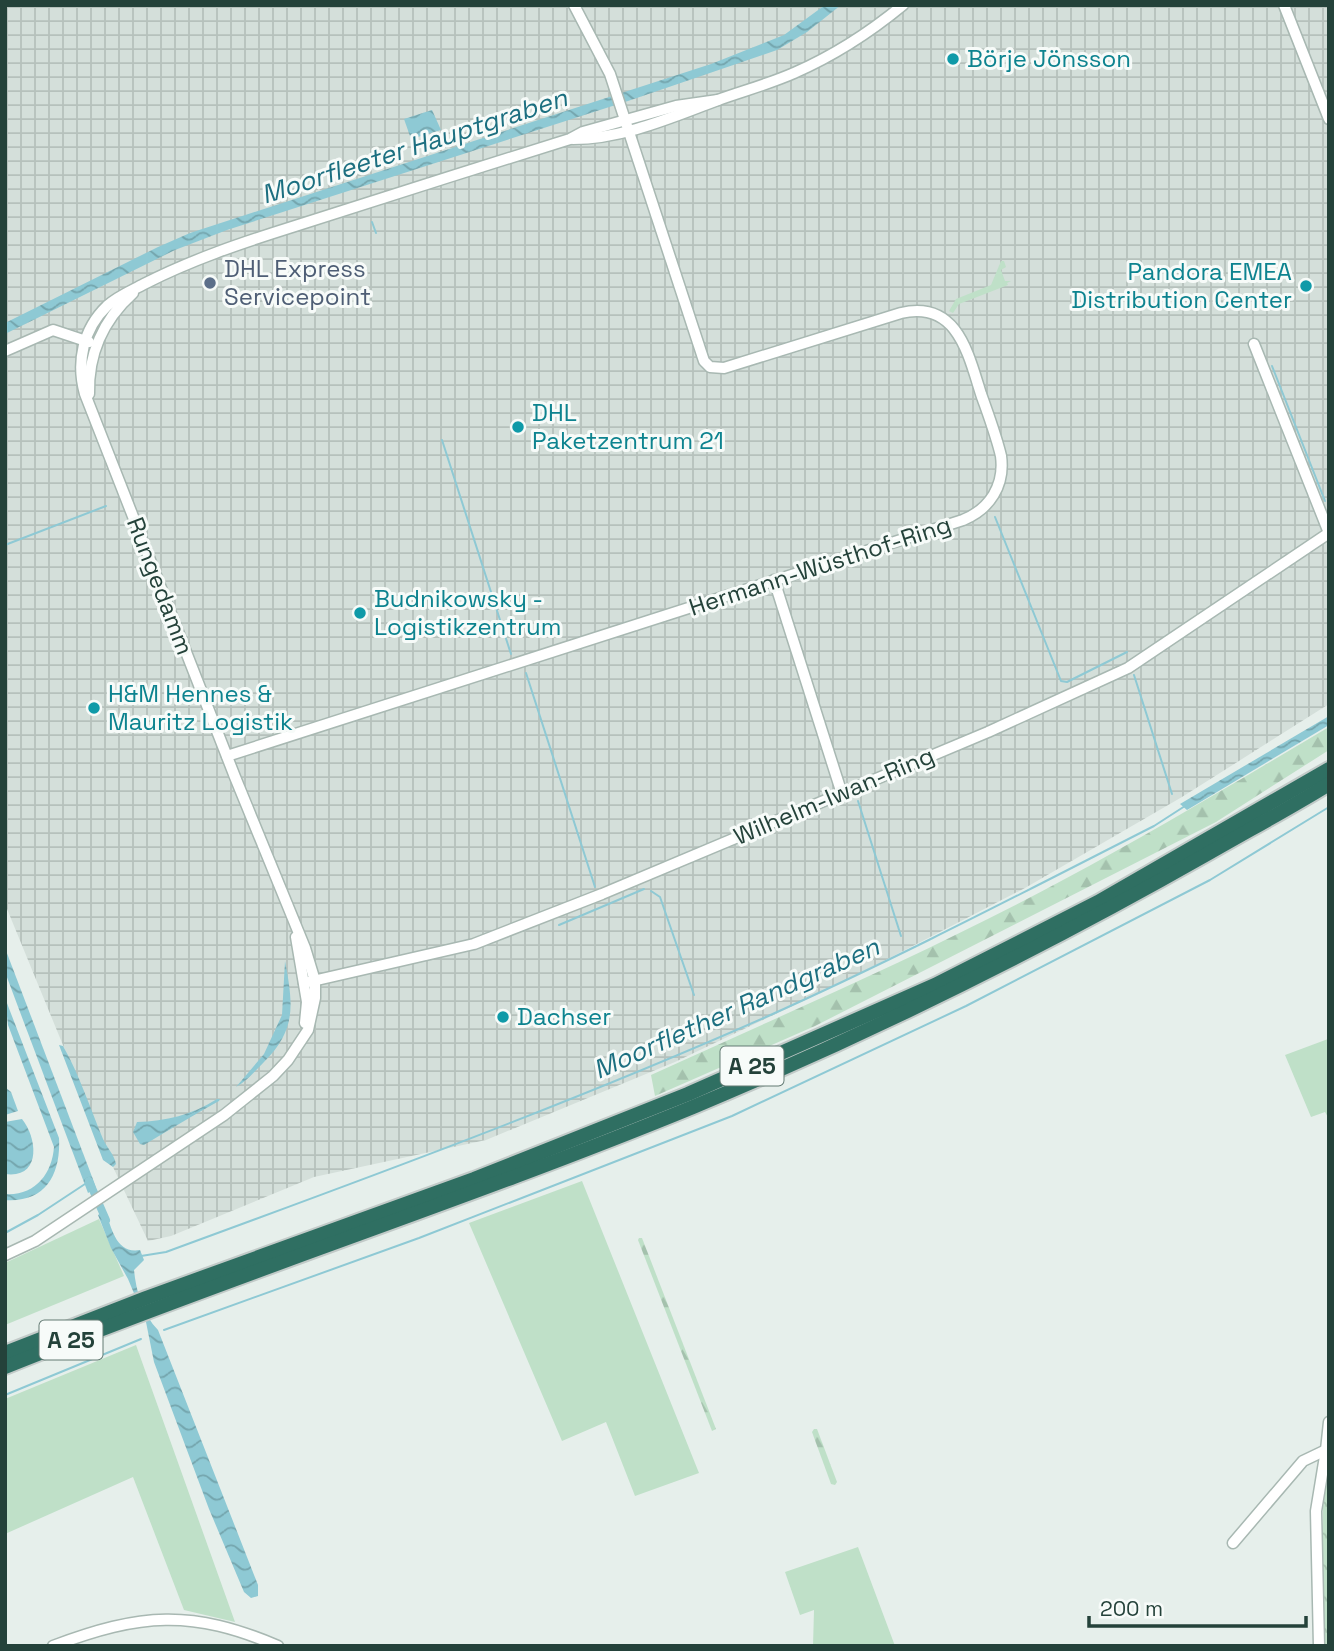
<svg xmlns="http://www.w3.org/2000/svg" width="1334" height="1651" font-family="'Space Grotesk',sans-serif">
<style>
.industrial{fill:url(#industrial-grid)}
.grass{fill:#bfe0c8}
.forest{fill:url(#forest-firs)}
.park{fill:url(#park-crowns)}
.water{fill:url(#water-waves)}
.lines{fill:none;stroke-linecap:round;stroke-linejoin:round}
.stream{stroke:#8ec9d4;stroke-width:2}
.canal{stroke:#8ec9d4;stroke-width:8}
.minor-casing{stroke:#a8b8b2;stroke-width:13}
.highway-casing{stroke:#c2cac8;stroke-width:18}
.minor{stroke:#fff;stroke-width:10}
.highway{stroke:#2f6f62;stroke-width:14}
.culture-dot{fill:#0f9aa8;stroke:#f7fbf9;stroke-width:2.5}
.service-dot{fill:#5c6f8a;stroke:#f7fbf9;stroke-width:2.5}
.labels{text-anchor:middle;stroke-width:6;stroke-linejoin:round;paint-order:stroke}
.shield{fill:#f7fbf9;stroke:#637a73;stroke-width:2}
.shield-label{font-size:23px;font-weight:bold;fill:#24423a}
.culture-label{font-size:24px;fill:#0d838f;stroke:#f7fbf9;text-anchor:start}
.service-label{font-size:24px;fill:#4e5e75;stroke:#f7fbf9;text-anchor:start}
.street-label{font-size:24px;fill:#24423a;stroke:#f7fbf9}
.water-label{font-size:26px;font-style:italic;fill:#1c6f80;stroke:#f7fbf9}
</style>
<defs>
<pattern id="industrial-grid" width="8" height="8" patternUnits="userSpaceOnUse" patternTransform="scale(1.75)"><rect width="8" height="8" fill="#d4dfda"/><path d="M0 4h8M4 0v8" fill="none" stroke="#b6c1bc"/></pattern>
<pattern id="forest-firs" width="22" height="20" patternUnits="userSpaceOnUse" patternTransform="scale(1.75)"><rect width="22" height="20" fill="#bfe0c8"/><path d="M5 1l3.5 6h-7zM16 11l3.5 6h-7z" fill="#a4c1ad"/></pattern>
<pattern id="park-crowns" width="20" height="18" patternUnits="userSpaceOnUse" patternTransform="scale(1.75)"><rect width="20" height="18" fill="#bfe0c8"/><path d="M2 6a3 3 0 1 1 6 0M12 15a3 3 0 1 1 6 0" fill="none" stroke="#a4c1ad"/></pattern>
<pattern id="water-waves" width="16" height="10" patternUnits="userSpaceOnUse" patternTransform="scale(1.75)"><rect width="16" height="10" fill="#8ec9d4"/><path d="M0 5q4-4 8 0t8 0" fill="none" stroke="#74a5ad"/></pattern>
</defs>
<rect width="100%" height="100%" fill="#e6efeb"/>
<path class="industrial" d="M10,5H1329V704L1182,797L1025,888L851,978L675,1062L486,1140L314,1177L171,1236L148,1241L113,1167L5,904V7Z"/>
<g class="grass">
<path d="M1001,261H1004L1006,267L1001,270L1005,281H1011L1007,283L1008,285L959,304L953,313L949,311L956,299L991,285Z"/>
<path d="M1328,1039L1329,1041V1119L1325,1112L1311,1117L1285,1055Z"/>
<path d="M582,1181L699,1473L635,1496L606,1422L562,1441L469,1223Z"/>
<path d="M99,1219L124,1276L5,1325V1263Z"/>
<path d="M136,1345L235,1622L184,1610L133,1477L5,1534V1399Z"/>
<path d="M858,1547L895,1646H813L814,1610L800,1615L785,1572Z"/>
</g>
<g class="forest">
<path d="M1329,727V750L1216,822L815,1026L655,1096L651,1075C789,1012 929,952 1063,880C1153,832 1241,779 1329,727Z"/>
<path d="M639,1238H642L716,1429L712,1431L638,1240Z"/>
<path d="M814,1429H817L837,1482L835,1485L831,1484L812,1432Z"/>
</g>
<path class="park" d="M1329,1466V1646H1322L1323,1507Z"/>
<g class="water">
<path d="M825,5H841L807,32L777,50L628,101L227,230L175,250L5,334V323L158,247L190,233L711,64L784,35Z"/>
<path d="M432,110L441,130L411,139L404,119Z"/>
<path d="M1329,716V725L1187,810L1180,804Z"/>
<path d="M5,948L94,1182L96,1188L88,1193L5,972Z"/>
<path d="M285,961C293,1004 297,1029 264,1062C255,1071 247,1081 236,1087L264,1054L282,1015Z"/>
<path d="M5,998L59,1138C61,1175 45,1203 5,1200V1194C35,1196 52,1174 54,1147L8,1025Z"/>
<path d="M59,1045L63,1046C80,1076 90,1108 103,1139C107,1148 114,1154 116,1164L113,1167L103,1160Z"/>
<path d="M5,1087L11,1092L18,1111L5,1115Z"/>
<path d="M217,1099H220L219,1101C193,1115 169,1130 144,1145L140,1144L133,1132L137,1122C166,1121 192,1115 217,1099Z"/>
<path d="M22,1119C38,1139 41,1179 5,1174V1122Z"/>
<path d="M105,1210C112,1229 116,1254 140,1250L144,1260L134,1270C136,1291 143,1315 158,1330L258,1585V1596L251,1598L244,1592L209,1509L154,1362L146,1322L128,1279L111,1248L98,1215Z"/>
</g>
<g class="lines">
<g class="stream">
<path d="M372,222L376,233"/>
<path d="M1272,366L1325,501"/>
<path d="M442,440L511,654"/>
<path d="M995,517L1061,681L1067,682L1127,652"/>
<path d="M5,545L106,506"/>
<path d="M526,673L595,887"/>
<path d="M1134,675L1172,794"/>
<path d="M858,801L901,936"/>
<path d="M651,891L660,897L694,995"/>
<path d="M559,925L644,889"/>
<path d="M181,1120L195,1113"/>
<path d="M5,1233L38,1215L85,1184"/>
<path d="M141,1256L166,1252C368,1178 569,1104 766,1017C898,958 1026,891 1154,826L1185,806"/>
<path d="M164,1330L419,1238L732,1116L966,1006L1210,880L1329,807"/>
<path d="M5,1395L141,1339"/>
</g>
<path class="canal" d="M89,1181L106,1220"/>
<g class="minor-casing">
<g id="minor">
<path d="M1284,5L1329,119"/>
<path d="M573,139C623,139 672,117 718,100C743,91 769,84 794,73C833,56 869,33 903,5"/>
<path d="M1254,344L1329,533"/>
<path d="M5,351L53,330L89,342"/>
<path d="M89,394C88,355 103,320 133,293"/>
<path d="M774,580L842,794"/>
<path d="M227,756L963,520C990,509 1005,485 1001,456C996,435 988,414 981,394C968,353 957,300 901,313L724,368L710,367L704,361L610,74L574,5"/>
<path d="M296,937L307,1002L305,1023"/>
<path d="M304,983L474,944L602,894L988,732L1128,668L1329,533"/>
<path d="M5,1255L35,1241L224,1115L273,1076L288,1060L308,1030L315,998V981L305,948L235,777L85,394C76,362 83,329 107,306C118,296 131,291 144,284C191,260 241,243 292,227C385,197 477,168 570,139L583,132L676,106L718,100"/>
<path d="M1233,1543L1303,1461L1326,1450"/>
<path d="M53,1646C141,1613 191,1609 278,1646"/>
<path d="M1319,1646L1316,1511L1326,1450L1329,1422"/>
</g>
</g>
<g class="highway-casing">
<g id="highway">
<path d="M5,1353L146,1298L474,1179L688,1094L935,985L1098,902L1329,769"/>
<path d="M5,1367C233,1275 466,1200 693,1107C871,1033 1042,948 1209,853C1249,830 1290,808 1329,784"/>
</g>
</g>
<use href="#minor" class="minor"/>
<use href="#highway" class="highway"/>
</g>
<g class="culture-dot">
<circle cx="953" cy="59" r="7"/>
<circle cx="1306" cy="286" r="7"/>
<circle cx="518" cy="427" r="7"/>
<circle cx="360" cy="613" r="7"/>
<circle cx="94" cy="708" r="7"/>
<circle cx="503" cy="1017" r="7"/>
</g>
<circle class="service-dot" cx="210" cy="283" r="7"/>
<g class="labels">
<g class="shield">
<rect x="720.5" y="1046.5" width="63" height="39" rx="5"/>
<rect x="39.5" y="1320.5" width="63" height="39" rx="5"/>
</g>
<g class="shield-label">
<text x="752" y="1074">A 25</text>
<text x="71" y="1348">A 25</text>
</g>
<g class="culture-label">
<text x="967" y="67">Börje Jönsson</text>
<text x="1292" y="280" text-anchor="end">Pandora EMEA<tspan x="1292" dy="28">Distribution Center</tspan></text>
<text x="532" y="421">DHL<tspan x="532" dy="28">Paketzentrum 21</tspan></text>
<text x="374" y="607">Budnikowsky -<tspan x="374" dy="28">Logistikzentrum</tspan></text>
<text x="108" y="702">H&amp;M Hennes &amp;<tspan x="108" dy="28">Mauritz Logistik</tspan></text>
<text x="517" y="1025">Dachser</text>
</g>
<g class="service-label">
<text x="224" y="277">DHL Express<tspan x="224" dy="28">Servicepoint</tspan></text>
</g>
<g class="street-label">
<text transform="translate(820 566) rotate(-18)" y="8">Hermann-Wüsthof-Ring</text>
<text transform="translate(160 586) rotate(69)" y="8">Rungedamm</text>
<text transform="translate(834 796) rotate(-23)" y="8">Wilhelm-Iwan-Ring</text>
</g>
<g class="water-label">
<text transform="translate(414 146) rotate(-18)" y="9">Moorfleeter Hauptgraben</text>
<text transform="translate(736 1008) rotate(-24)" y="9">Moorflether Randgraben</text>
</g>
</g>
<rect width="1334" height="1651" fill="none" stroke="#24423a" stroke-width="14"/>
<path d="M1089 1616v10h217v-10" fill="none" stroke="#24423a" stroke-width="3.5"/>
<text x="1100" y="1616" font-size="21" fill="#24423a" stroke="#f7fbf9" stroke-width="5" paint-order="stroke">200 m</text>
</svg>
